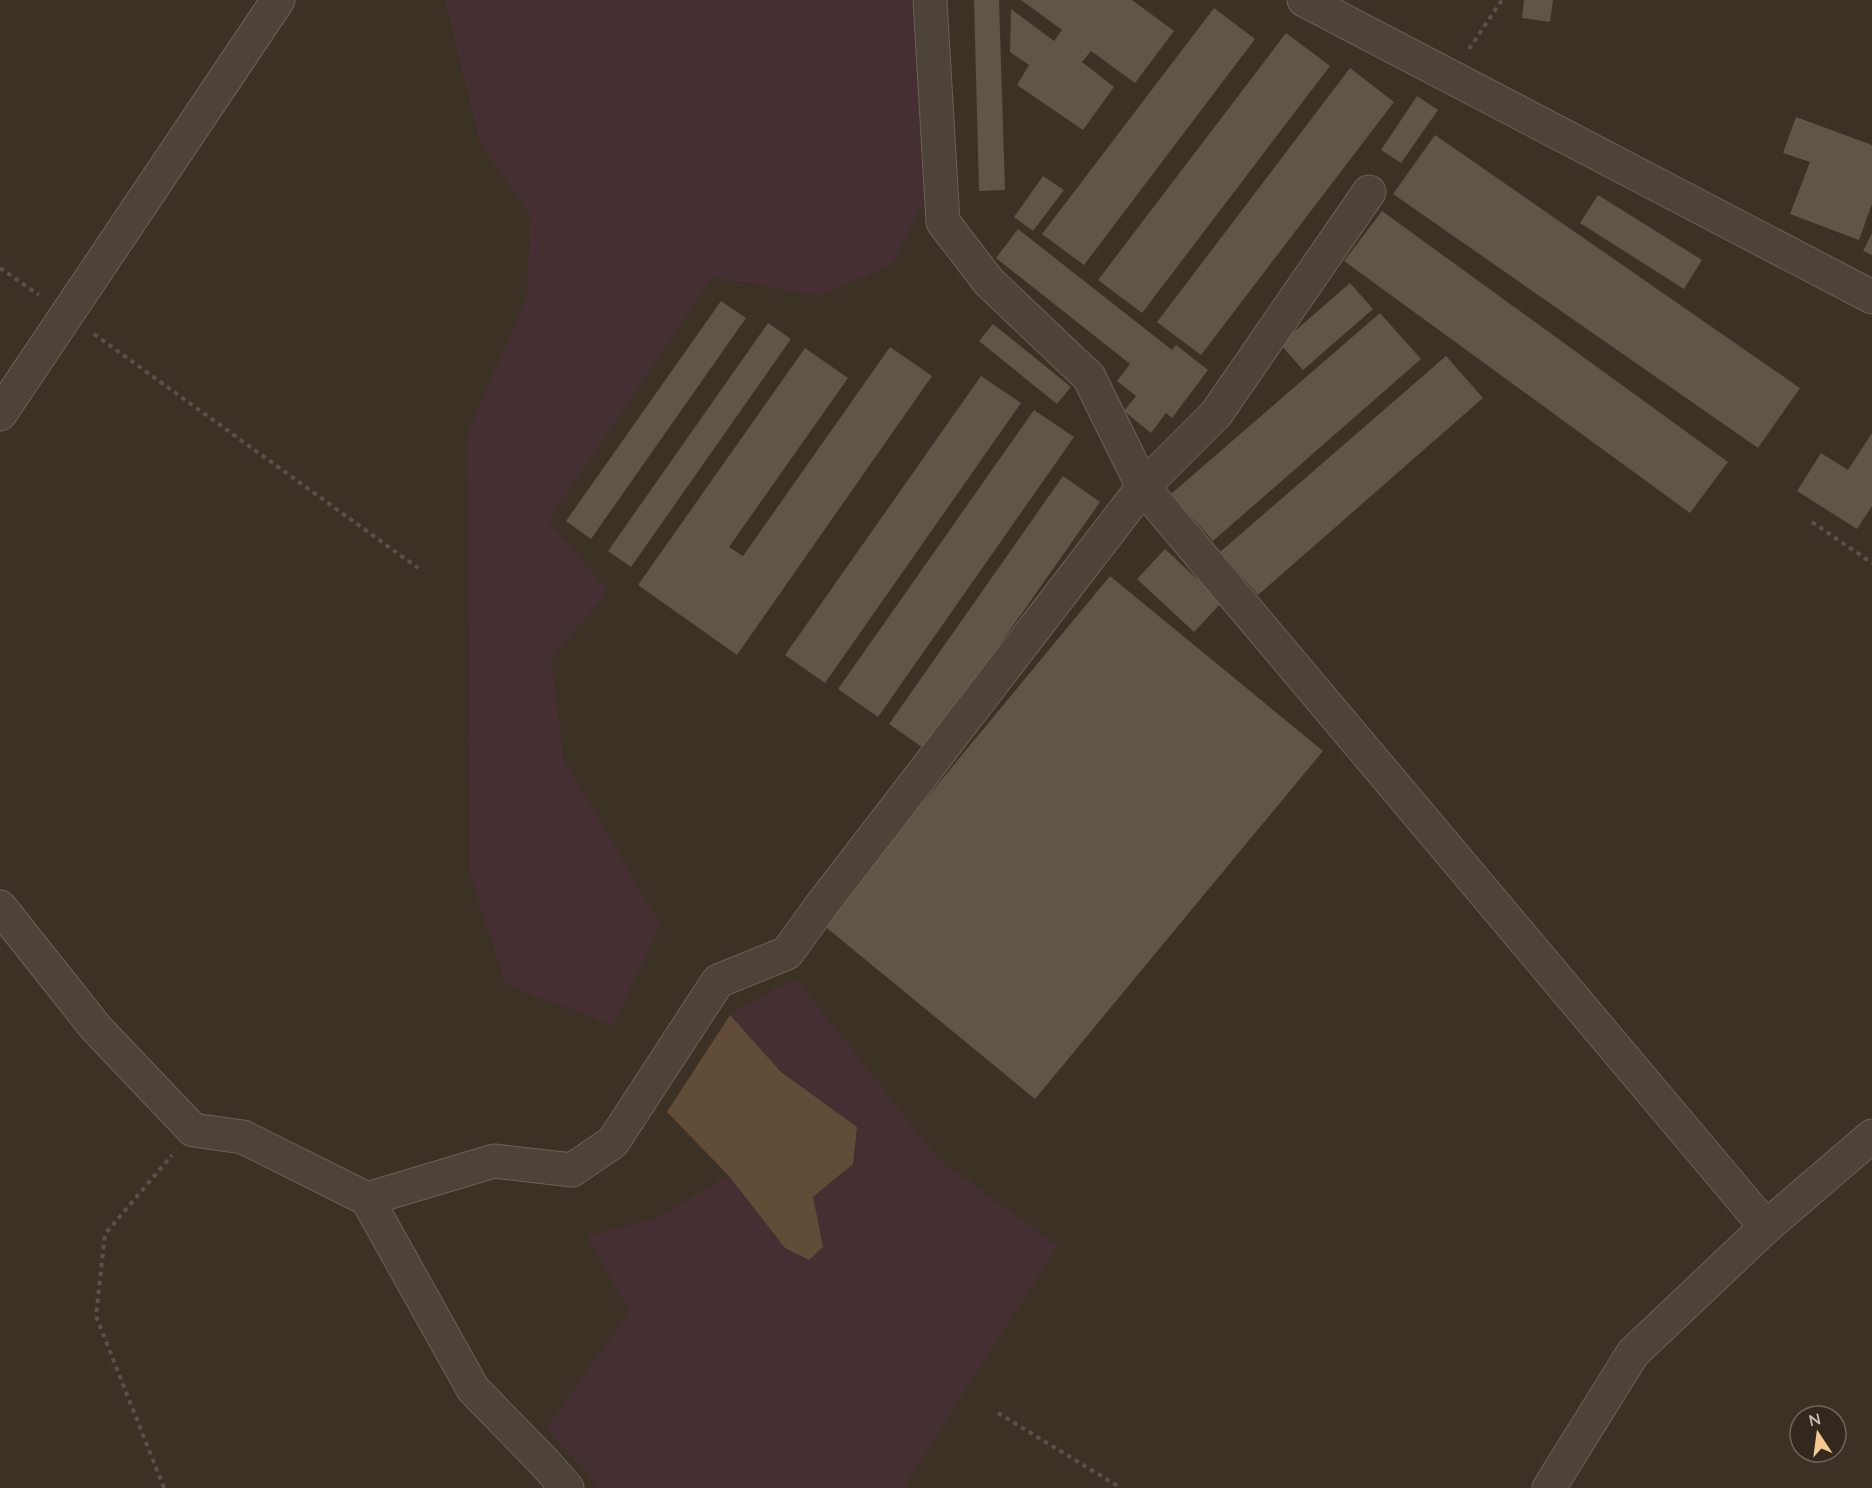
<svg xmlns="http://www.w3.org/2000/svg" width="1872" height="1488" font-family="Quicksand,sans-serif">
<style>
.green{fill:#462f32}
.water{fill:#614d37}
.building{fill:#605546}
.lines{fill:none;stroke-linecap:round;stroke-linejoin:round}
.minor-casing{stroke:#6b6157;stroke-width:35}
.path{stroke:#614d4c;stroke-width:4;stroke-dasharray:4.5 4.5;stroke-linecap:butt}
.minor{stroke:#4d4339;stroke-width:33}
</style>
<rect width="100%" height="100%" fill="#3c3125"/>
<g class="green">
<path d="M445,0H912L924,201L893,263L821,296L712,277L548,521L608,591L551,659L564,760L660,925L613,1025L506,985L470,874L467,435L527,297L531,216L481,145Z"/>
<path d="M795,978L938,1159L1057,1246L903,1488H600L546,1428L630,1312L587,1236L657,1218L729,1176L785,1248L813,1197L853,1164L857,1127L781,1072L730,1015Z"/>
</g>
<path class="water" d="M730,1015L781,1072L857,1127L853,1164L813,1197L823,1247L809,1260L785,1248L729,1176L667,1112Z"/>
<g class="building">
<path d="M974,0H999L1005,190L979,191Z"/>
<path d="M1021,0H1132L1174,31L1135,83L1091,51L1082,62L1114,87L1083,130L1017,85L1029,65L1010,52L1011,9L1054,41L1062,30Z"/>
<path d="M1524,0H1553L1550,22L1522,18Z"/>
<path d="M1214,8L1255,39L1084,265L1042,234Z"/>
<path d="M1286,33L1330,66L1142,313L1098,280Z"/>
<path d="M1350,68L1394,102L1201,355L1157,322Z"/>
<path d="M1417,96L1438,110L1401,163L1381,150Z"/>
<path d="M1796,117L1872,145V204L1859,240L1790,214L1810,162L1783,153Z"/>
<path d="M1435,135L1800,388L1758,448L1393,194Z"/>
<path d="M1043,176L1064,190L1033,231L1014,217Z"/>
<path d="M1598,195L1702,260L1684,289L1580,223Z"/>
<path d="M1382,211L1728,462L1690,513L1344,261Z"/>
<path d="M1018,229L1172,350L1176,345L1208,370L1172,418L1166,413L1151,433L1124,411L1136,396L1117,381L1130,364L996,258Z"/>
<path d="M1872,233V255L1863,251Z"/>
<path d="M1350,283L1373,309L1303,370L1280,344Z"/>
<path d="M721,301L746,318L591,539L566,521Z"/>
<path d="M1380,313L1421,359L1213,541L1171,494Z"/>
<path d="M768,323L791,339L631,567L608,551Z"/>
<path d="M993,324L1071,387L1057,404L979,341Z"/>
<path d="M890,347L932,376L737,655L638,585L805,348L848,378L729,547L743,556Z"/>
<path d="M1446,356L1483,398L1258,595L1220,552Z"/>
<path d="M981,376L1021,403L825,683L785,655Z"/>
<path d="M1034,410L1074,437L878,717L838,689Z"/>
<path d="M1872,433V506L1857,529L1797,491L1821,453L1848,470Z"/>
<path d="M1063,476L1100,502L926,750L889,724Z"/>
<path d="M1165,549L1222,602L1194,632L1137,579Z"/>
<path d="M1110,576L1323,751L1035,1099L822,924Z"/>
</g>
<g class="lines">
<g class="minor-casing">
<g id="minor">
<path d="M930,0L943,222L989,282L1089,377L1143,487L1766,1227"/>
<path d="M1304,0L1872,297"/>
<path d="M0,414L278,0"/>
<path d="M0,907L96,1028L193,1130L243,1137L367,1199L473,1389L545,1463L567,1488"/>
<path d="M367,1199L494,1161L572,1170L613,1142L718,981L787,953L821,906L1143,487L1216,414L1369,192"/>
<path d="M1549,1488L1633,1353L1766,1227L1872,1136"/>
</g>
</g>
<g class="path">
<path d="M1469,49L1502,0"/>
<path d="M0,268L39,295"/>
<path d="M94,334L418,568"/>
<path d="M1812,522L1872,563"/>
<path d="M998,1413L1121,1488"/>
<path d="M164,1488L96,1316L105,1234L172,1155"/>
</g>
<use href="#minor" class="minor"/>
</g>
<g transform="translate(1818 1434) rotate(347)"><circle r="28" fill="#32281e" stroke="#6e645a" stroke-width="1.5"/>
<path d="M0-4.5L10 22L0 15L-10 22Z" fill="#f3c78e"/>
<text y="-9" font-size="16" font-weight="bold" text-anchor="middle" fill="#c8bfb5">N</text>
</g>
</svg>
